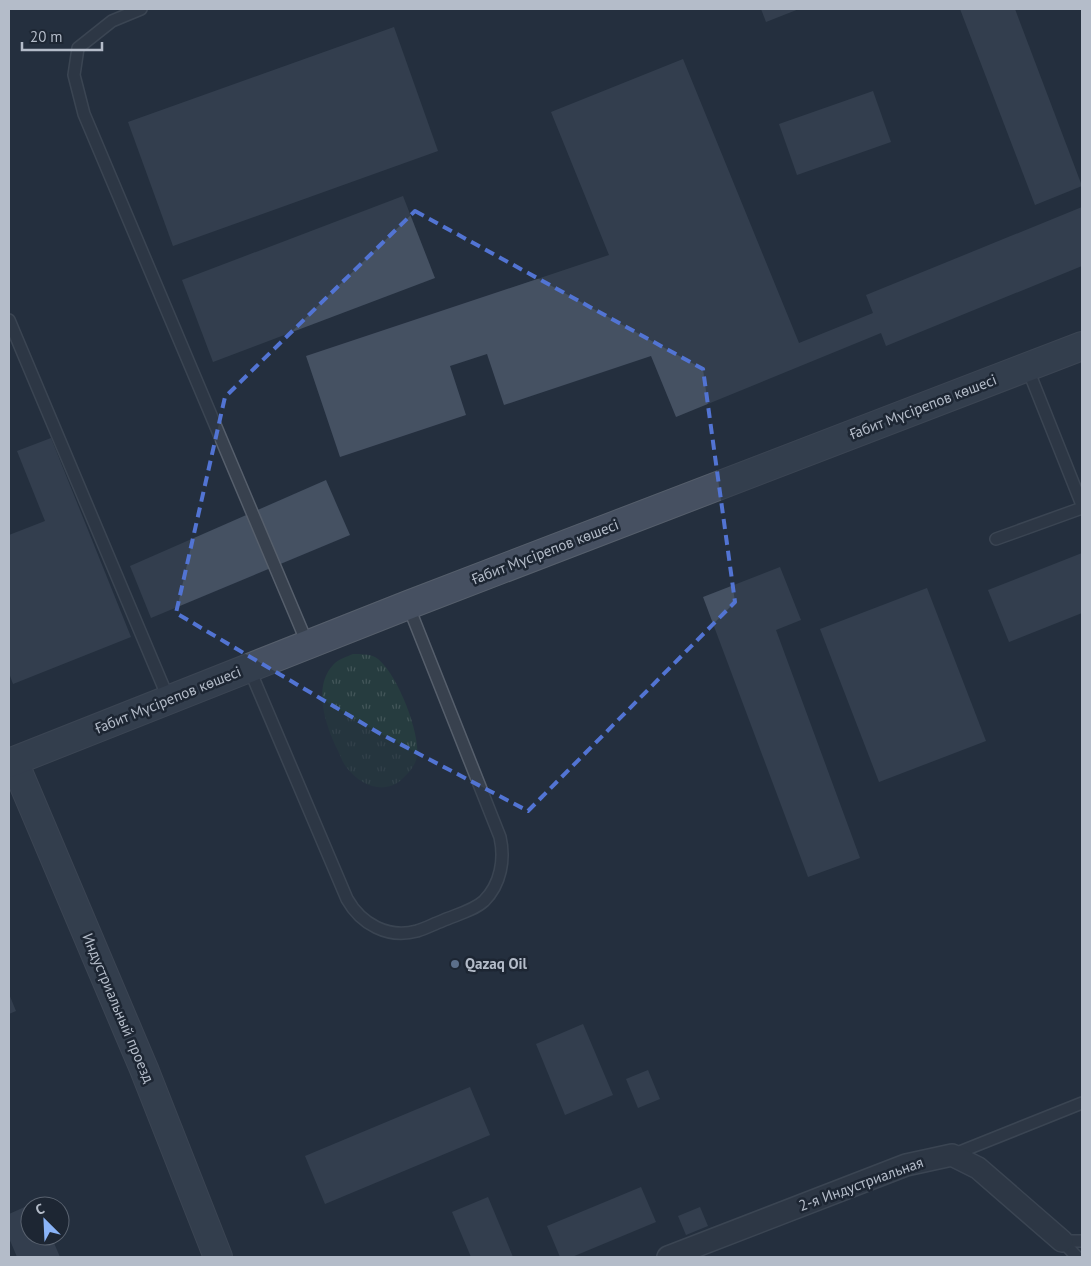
<svg xmlns="http://www.w3.org/2000/svg" width="1091" height="1266" font-family="'PT Sans',sans-serif">
<style>
.grass{fill:url(#grass-tufts)}
.building{fill:#455162}
.lines{fill:none;stroke-linecap:round;stroke-linejoin:round}
.lane-casing{stroke:#565f6c;stroke-width:14}
.street-casing{stroke:#565f6c;stroke-width:24}
.secondary-casing{stroke:#565f6c;stroke-width:30}
.lane{stroke:#38414e;stroke-width:11}
.street{stroke:#38414e;stroke-width:21}
.secondary{stroke:#465061;stroke-width:28}
.marked{fill:none;stroke:#5274d3;stroke-width:4;stroke-dasharray:10 6;stroke-linejoin:round}
.service-dot{fill:#5c6f8a;stroke:#1d2633;stroke-width:2}
.labels{text-anchor:middle;stroke-width:5;stroke-linejoin:round;paint-order:stroke}
.street-label{font-size:15px;fill:#b4bcc9;stroke:#1d2633}
.poi-label{font-size:15px;font-weight:bold;fill:#b4bcc9;stroke:#1d2633;text-anchor:start}
</style>
<defs>
<pattern id="grass-tufts" width="24" height="20" patternUnits="userSpaceOnUse" patternTransform="scale(1.25)"><rect width="24" height="20" fill="#263c3f"/><path d="M3 7l-1-3M5 7V3M7 7l1-3M15 17l-1-3M17 17v-4M19 17l1-3" fill="none" stroke="#435659"/></pattern>
</defs>
<rect width="100%" height="100%" fill="#242f3e"/>
<path class="grass" d="M353,654C360,654 369,654 375,657C396,669 421,734 417,757C415,767 407,775 400,781C382,795 359,784 347,768C343,764 341,757 338,751C326,727 312,688 333,665C338,659 346,657 353,654Z"/>
<g class="building">
<path d="M761,9H799L766,22Z"/>
<path d="M960,9H1015L1082,186L1035,205Z"/>
<path d="M394,27L438,151L173,246L128,122Z"/>
<path d="M683,59L799,343L873,313L866,295L1082,207V266L886,346L881,333L676,417L651,356L504,405L487,354L450,366L466,415L340,457L306,356L609,255L551,112Z"/>
<path d="M873,91L891,142L797,175L779,124Z"/>
<path d="M403,196L435,278L213,362L182,280Z"/>
<path d="M51,438L131,637L13,684L9,673V535L45,521L17,451Z"/>
<path d="M326,480L350,535L151,618L130,566Z"/>
<path d="M1082,553V613L1009,642L988,590Z"/>
<path d="M780,567L801,620L776,630L860,858L808,877L703,597Z"/>
<path d="M927,588L986,741L879,782L820,629Z"/>
<path d="M9,994L16,1011L9,1014Z"/>
<path d="M583,1024L613,1095L565,1115L536,1044Z"/>
<path d="M648,1070L660,1099L638,1108L626,1079Z"/>
<path d="M470,1087L490,1135L325,1204L305,1156Z"/>
<path d="M641,1187L656,1222L572,1257H560L547,1226Z"/>
<path d="M488,1197L513,1257H471L452,1212Z"/>
<path d="M36,1202L38,1206H30V1236H51L60,1257H17L9,1238V1214Z"/>
<path d="M700,1207L708,1226L686,1235L678,1216Z"/>
</g>
<g class="lines">
<g class="lane-casing">
<g id="lane">
<path d="M141,9L112,21L78,48L74,75L84,114L308,645"/>
<path d="M9,320L169,700"/>
<path d="M1027,367L1082,505"/>
<path d="M996,539L1082,508"/>
<path d="M249,668L347,899C361,924 388,939 417,931C426,928 434,924 442,921C455,915 473,911 484,901C501,884 505,859 500,837L408,605"/>
<path d="M952,1155L1082,1103"/>
<path d="M1062,1241L1077,1257"/>
<path d="M1062,1241H1082"/>
</g>
</g>
<g class="street-casing">
<path id="street" d="M668,1257L906,1165L952,1155L978,1168L1062,1241"/>
</g>
<g class="secondary-casing">
<g id="secondary">
<path d="M14,762L144,1069L218,1257"/>
<path d="M9,763L408,605L1082,346"/>
</g>
</g>
<use href="#lane" class="lane"/>
<use href="#street" class="street"/>
<use href="#secondary" class="secondary"/>
</g>
<path d="M0 0H1091V1266H0ZM415,211L703,369L735,602L528,811L379,733L176,613L225,397Z" fill="#242f3e" fill-opacity=".55" fill-rule="evenodd"/>
<path class="marked" d="M415,211L703,369L735,602L528,811L379,733L176,613L225,397Z"/>
<circle class="service-dot" cx="455" cy="964" r="5"/>
<g class="labels">
<g class="street-label">
<text transform="translate(923 407) rotate(-21)" y="5">Ғабит Мүсірепов көшесі</text>
<text transform="translate(545 552) rotate(-21)" y="5">Ғабит Мүсірепов көшесі</text>
<text transform="translate(168 700) rotate(-22)" y="5">Ғабит Мүсірепов көшесі</text>
<text transform="translate(118 1008) rotate(67)" y="5">Индустриальный проезд</text>
<text transform="translate(861 1184) rotate(-20)" y="5">2-я Индустриальная</text>
</g>
<g class="poi-label">
<text x="465" y="969">Qazaq Oil</text>
</g>
</g>
<rect width="1091" height="1266" fill="none" stroke="#b4bcc9" stroke-width="20"/>
<g transform="translate(45 1221) rotate(336)"><circle r="24" fill="#1d2633" stroke="#59626f"/>
<path d="M0-4L9 19L0 12L-9 19Z" fill="#8ab4f8"/>
<text y="-8" font-size="14" font-weight="bold" text-anchor="middle" fill="#b4bcc9">С</text>
</g>
<path d="M22 42v8h80v-8" fill="none" stroke="#b4bcc9" stroke-width="2.5"/>
<text x="30" y="42" font-size="15" fill="#b4bcc9" stroke="#1d2633" stroke-width="4" paint-order="stroke">20 m</text>
</svg>
